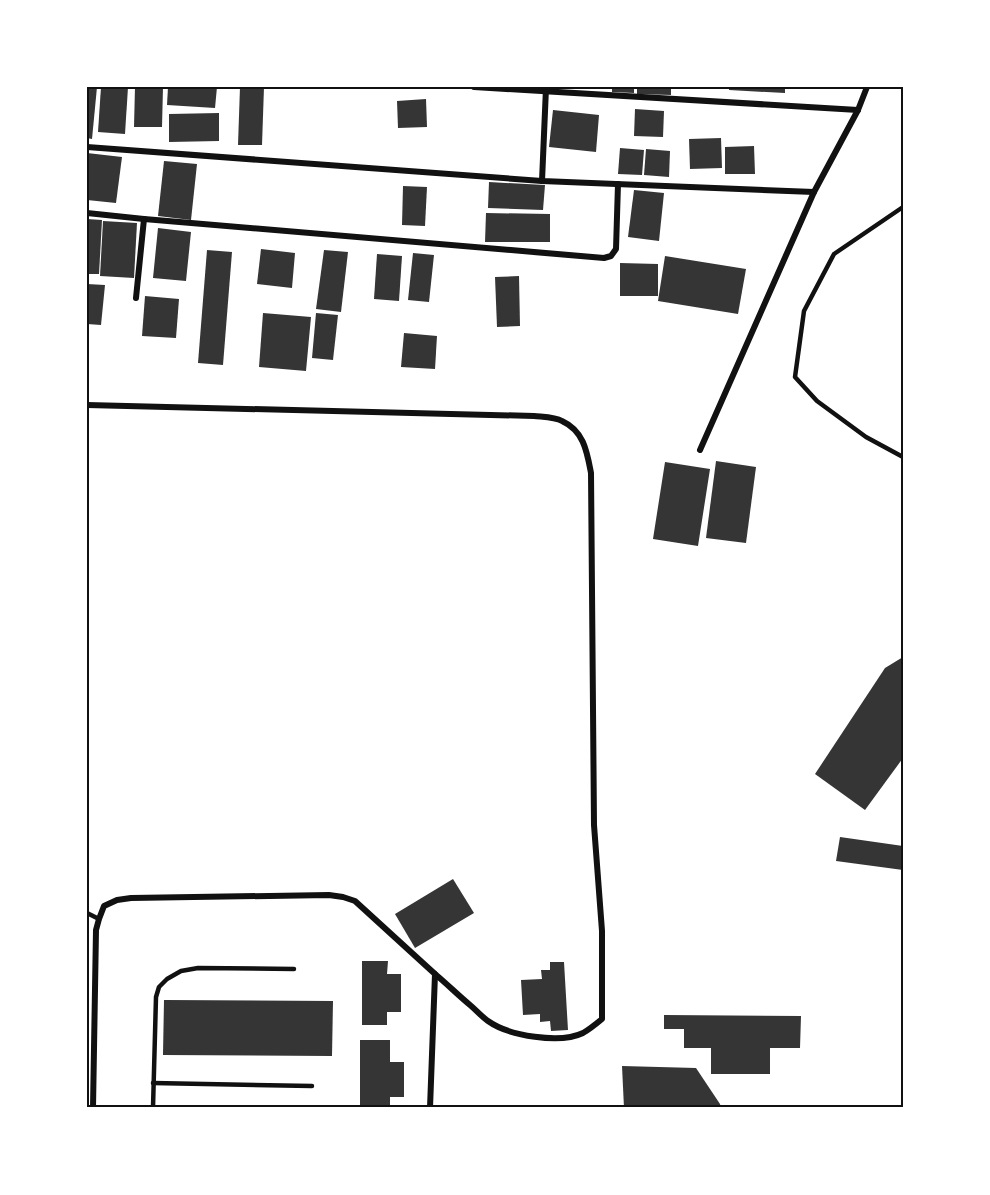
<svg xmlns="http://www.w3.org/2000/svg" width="990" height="1195" font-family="'DM Sans',sans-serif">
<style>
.building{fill:#353535}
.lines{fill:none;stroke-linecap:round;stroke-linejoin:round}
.service{stroke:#111;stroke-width:4.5}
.minor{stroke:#111;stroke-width:6}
.neatline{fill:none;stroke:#111;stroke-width:2}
</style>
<rect width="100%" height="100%" fill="#fff"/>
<g class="building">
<path d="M87,87H97L92,139L87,138Z"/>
<path d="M101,87H128L125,134L98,132Z"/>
<path d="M135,87H163L162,127H134Z"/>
<path d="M168,87H217L215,108L167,105Z"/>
<path d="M240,87H264L262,145H238Z"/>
<path d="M612,87H634V93L612,92Z"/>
<path d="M637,87H671V95L637,94Z"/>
<path d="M729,87H785V93L729,90Z"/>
<path d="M426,99L427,127L398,128L397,101Z"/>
<path d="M635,109L664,111L663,137L634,136Z"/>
<path d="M553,110L599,115L596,152L549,147Z"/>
<path d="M219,113V141L169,142V114Z"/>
<path d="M721,138L722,168L690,169L689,139Z"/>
<path d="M754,146L755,174H725V147Z"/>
<path d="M620,148L644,150L642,175L618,174Z"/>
<path d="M646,149L670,151L669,177L644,175Z"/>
<path d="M87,153L122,157L116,203L87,200Z"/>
<path d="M164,161L197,164L191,220L158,216Z"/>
<path d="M489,182L545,185L543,210L488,208Z"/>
<path d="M403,186L427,187L425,226L402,225Z"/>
<path d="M634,190L664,193L659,241L628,237Z"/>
<path d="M486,213L550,214V242H485Z"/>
<path d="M87,219L102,220L99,274H87Z"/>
<path d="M103,221L137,223L134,278L100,276Z"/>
<path d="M158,228L191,232L186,281L153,278Z"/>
<path d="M261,249L295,253L292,288L257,284Z"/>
<path d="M207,250L232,252L223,365L198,363Z"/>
<path d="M324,250L348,252L341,312L316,309Z"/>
<path d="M413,253L434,255L429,302L408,300Z"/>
<path d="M377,254L402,256L399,301L374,299Z"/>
<path d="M665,256L746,269L738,314L658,301Z"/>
<path d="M620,263L658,264V296H620Z"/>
<path d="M519,276L520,326L497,327L495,277Z"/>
<path d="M87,284L105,285L101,325L87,324Z"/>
<path d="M145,296L179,299L176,338L142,336Z"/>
<path d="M263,313L311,317L306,371L259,367Z"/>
<path d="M316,313L338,315L333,360L312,358Z"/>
<path d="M404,333L437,336L435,369L401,367Z"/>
<path d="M716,461L756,467L746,543L706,538Z"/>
<path d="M665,462L710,469L698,546L653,539Z"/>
<path d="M903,657V758L865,810L815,774L885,668Z"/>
<path d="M840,837L903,846V870L836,861Z"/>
<path d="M453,879L474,913L415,948L395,914Z"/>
<path d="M362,961H388L387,974H401V1012H387V1025H362Z"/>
<path d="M550,962H564L568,1030L551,1031L550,1021L540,1022V1014L523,1015L521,980L542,979L541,970H550Z"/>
<path d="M164,1000L333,1001L332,1056L163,1055Z"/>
<path d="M664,1015L801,1016L800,1048H770V1074H711V1048H684V1029H664Z"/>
<path d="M360,1040H390V1062H404V1097H390V1108H360Z"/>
<path d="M622,1066L696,1068L720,1104L721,1108H624Z"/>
</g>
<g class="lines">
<g class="service">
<path d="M903,207L834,254L804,311L795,377L817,401L866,437L903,457"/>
<path d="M87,913L99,919"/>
<path d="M153,1083L312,1086"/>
<path d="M153,1108L156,997L159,987L167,979L181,971L198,968L294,969"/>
</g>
<g class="minor">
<path d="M474,87L858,110"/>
<path d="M87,147L542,181L814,192"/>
<path d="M542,181L546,88"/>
<path d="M87,213L144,219L604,258L611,256L616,249L618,184"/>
<path d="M136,298L144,219"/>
<path d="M87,405L534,416C542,417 555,417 562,421C584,431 587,452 591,473L594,825L602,931V1019C596,1024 590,1029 583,1033C560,1044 509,1036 488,1021C481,1016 476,1010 470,1005C458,995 447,984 435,974"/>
<path d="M700,450L814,192L858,110L867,87"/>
<path d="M93,1108L96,930L99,919L104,906L117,900L131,898L329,895L343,897L355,901L435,974L430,1108"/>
</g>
</g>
<rect width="990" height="1195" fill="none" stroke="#ffffff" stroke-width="177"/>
<rect x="88" y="88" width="814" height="1018" class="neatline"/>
</svg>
